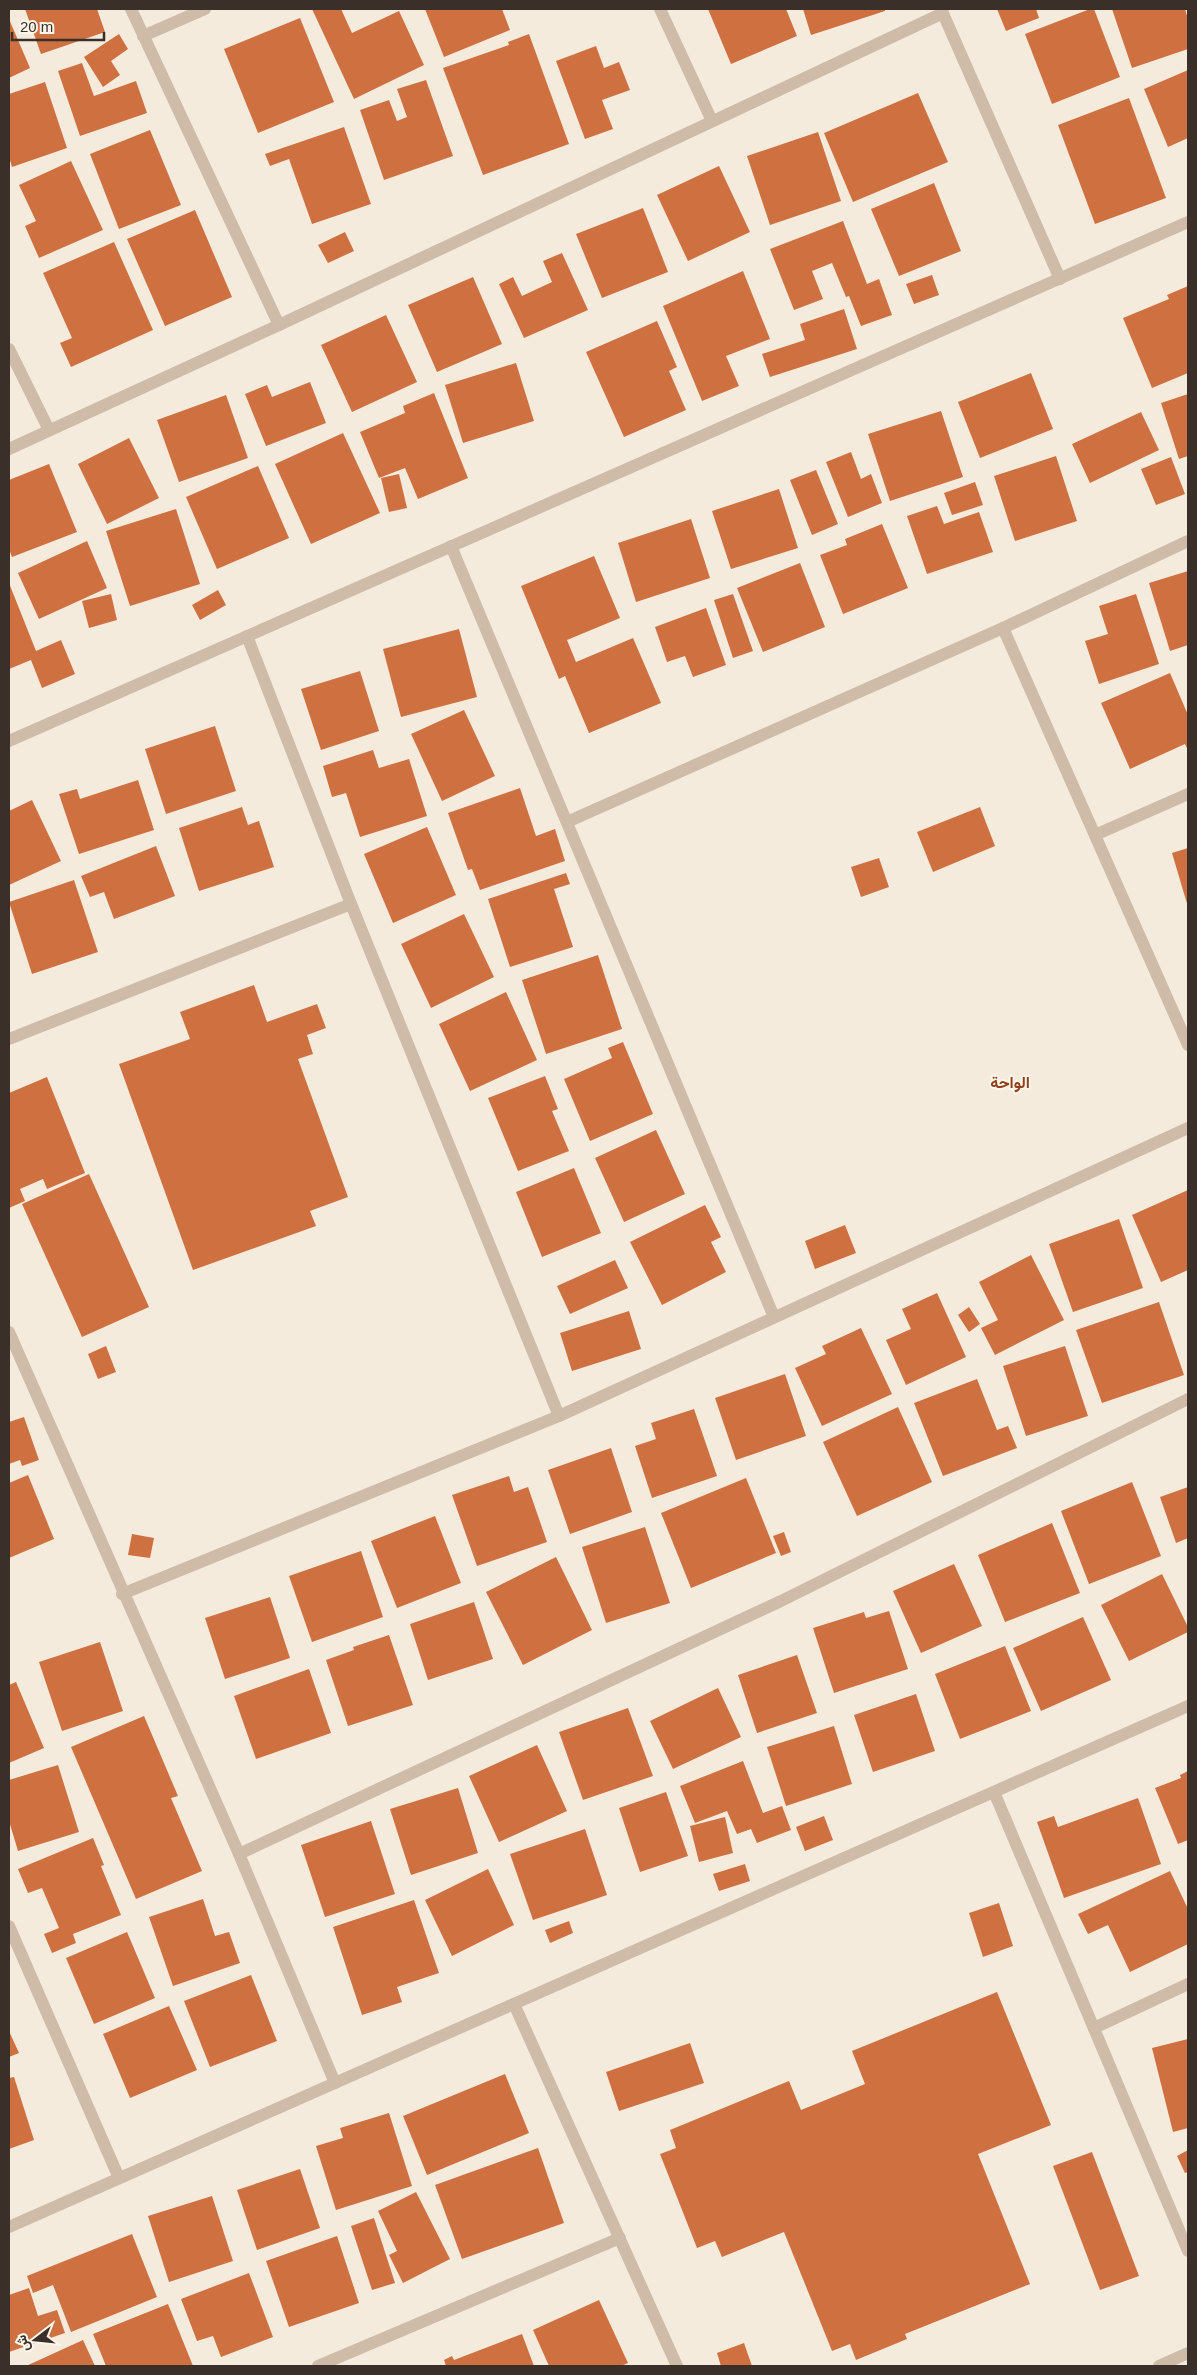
<svg xmlns="http://www.w3.org/2000/svg" width="1197" height="2375" font-family="Arial,Vazirmatn,sans-serif">
<style>
.building{fill:#cf7040}
.lines{fill:none;stroke-linecap:round;stroke-linejoin:round}
.minor{stroke:#cebca8;stroke-width:12}
.labels{text-anchor:middle;stroke-width:4;stroke-linejoin:round;paint-order:stroke}
.neighbourhood-label{font-size:16px;font-weight:bold;fill:#8f411b;stroke:#fbf5ea}
</style>
<rect width="100%" height="100%" fill="#f4ebdd"/>
<g class="building">
<path d="M25,9H97L105,32L41,54Z"/>
<path d="M312,9H341L352,33L399,11L424,65L354,99Z"/>
<path d="M425,9H502L510,30L444,57Z"/>
<path d="M708,9H786L797,36L731,64Z"/>
<path d="M803,9H885V11L811,35Z"/>
<path d="M997,9H1036L1039,18L1006,31Z"/>
<path d="M1090,9H1094L1120,77L1052,104L1025,34Z"/>
<path d="M1112,9H1185L1188,19V49L1132,68Z"/>
<path d="M300,18L334,102L258,133L224,49Z"/>
<path d="M9,19L30,68L9,78Z"/>
<path d="M119,34L128,49L111,61L120,75L103,87L84,57Z"/>
<path d="M529,34L569,144L483,175L443,68L509,45L508,42Z"/>
<path d="M596,46L604,68L619,62L630,90L602,100L613,129L585,139L556,61Z"/>
<path d="M82,63L94,96L136,81L147,113L80,136L58,71Z"/>
<path d="M1188,70V138L1168,147L1144,89Z"/>
<path d="M426,80L453,156L384,180L360,110L389,100L397,121L407,117L397,89Z"/>
<path d="M45,82L67,148L12,167L9,157V94Z"/>
<path d="M918,93L948,162L853,202L824,133Z"/>
<path d="M1129,98L1166,198L1095,224L1058,125Z"/>
<path d="M344,127L371,204L312,224L289,159L270,166L265,154Z"/>
<path d="M150,130L181,205L119,229L90,154Z"/>
<path d="M818,132L841,201L770,225L747,156Z"/>
<path d="M71,161L103,230L39,258L25,226L36,221L19,185Z"/>
<path d="M719,166L750,232L688,261L657,195Z"/>
<path d="M934,183L961,251L899,276L871,209Z"/>
<path d="M643,208L668,272L602,298L576,234Z"/>
<path d="M195,210L232,297L165,326L127,239Z"/>
<path d="M843,221L867,284L879,279L892,315L861,326L849,296L846,297L832,263L812,271L823,299L794,310L770,249Z"/>
<path d="M345,232L354,251L328,263L318,245Z"/>
<path d="M114,242L153,330L71,367L60,343L72,338L43,273Z"/>
<path d="M562,253L588,310L524,338L499,284L513,277L522,296L552,282L543,261Z"/>
<path d="M743,271L770,339L726,356L739,386L702,401L663,306Z"/>
<path d="M932,275L939,295L914,304L906,284Z"/>
<path d="M473,277L502,344L437,372L408,305Z"/>
<path d="M1188,286V373L1152,388L1123,318L1169,299L1167,295Z"/>
<path d="M844,309L857,349L770,377L762,354L805,340L800,324Z"/>
<path d="M386,315L417,382L352,412L321,345Z"/>
<path d="M657,321L677,367L669,371L686,410L624,437L586,352Z"/>
<path d="M516,363L534,421L463,443L445,385Z"/>
<path d="M1031,373L1053,429L980,458L958,402Z"/>
<path d="M310,382L326,423L266,446L245,394L267,385L272,397Z"/>
<path d="M434,393L468,478L418,499L405,468L379,478L360,432L405,413L403,406Z"/>
<path d="M1188,394V456L1179,459L1161,403Z"/>
<path d="M226,395L248,458L179,482L157,420Z"/>
<path d="M941,411L963,477L890,501L868,434Z"/>
<path d="M1141,412L1159,450L1090,483L1072,444Z"/>
<path d="M343,433L380,513L311,544L275,464Z"/>
<path d="M129,438L159,498L107,524L78,464Z"/>
<path d="M851,452L861,479L871,474L882,503L848,517L826,462Z"/>
<path d="M1056,456L1077,521L1015,541L994,476Z"/>
<path d="M1171,457L1185,494L1156,505L1141,469Z"/>
<path d="M49,464L77,532L12,557L9,549V480Z"/>
<path d="M258,466L289,538L217,569L186,497Z"/>
<path d="M816,470L838,524L812,535L790,480Z"/>
<path d="M399,474L407,508L389,512L381,478Z"/>
<path d="M975,482L983,505L952,515L944,493Z"/>
<path d="M779,489L798,548L731,569L712,511Z"/>
<path d="M937,506L944,524L979,512L993,552L927,574L907,516Z"/>
<path d="M176,509L200,584L130,606L106,531Z"/>
<path d="M691,519L710,578L636,602L618,543Z"/>
<path d="M882,524L908,588L843,614L820,555L847,545L845,539Z"/>
<path d="M87,541L107,588L39,619L18,573Z"/>
<path d="M594,556L620,618L567,640L576,662L633,638L661,703L589,733L565,676L559,679L521,586Z"/>
<path d="M800,563L825,627L763,652L737,588Z"/>
<path d="M1188,571V645L1170,651L1149,583Z"/>
<path d="M9,583L36,651L61,640L75,674L42,688L31,660L9,669Z"/>
<path d="M218,590L226,605L200,620L192,605Z"/>
<path d="M111,594L117,620L89,628L82,601Z"/>
<path d="M733,594L753,651L733,658L714,600Z"/>
<path d="M1136,594L1159,664L1099,684L1085,641L1108,634L1099,606Z"/>
<path d="M706,608L726,665L693,677L685,656L667,662L655,627Z"/>
<path d="M459,629L477,697L401,717L383,649Z"/>
<path d="M360,671L379,731L321,750L301,689Z"/>
<path d="M1170,673L1188,715V750L1185,744L1130,769L1101,703Z"/>
<path d="M464,710L495,776L442,801L411,734Z"/>
<path d="M215,726L236,791L166,814L145,749Z"/>
<path d="M373,750L379,768L409,759L427,816L360,837L346,793L332,797L323,766Z"/>
<path d="M138,780L154,830L79,854L59,794L77,789L80,799Z"/>
<path d="M520,788L536,836L555,829L565,861L480,890L472,869L468,870L448,813Z"/>
<path d="M32,800L61,861L9,885V811Z"/>
<path d="M242,807L248,825L259,821L274,867L199,891L179,828Z"/>
<path d="M980,807L995,846L933,872L917,832Z"/>
<path d="M427,827L456,895L393,923L364,854Z"/>
<path d="M156,846L175,896L114,919L104,892L90,897L81,876Z"/>
<path d="M1188,848V907L1172,853Z"/>
<path d="M879,858L889,887L861,897L851,867Z"/>
<path d="M566,873L570,884L554,889L573,947L510,967L488,899Z"/>
<path d="M74,880L98,952L32,974L9,902Z"/>
<path d="M464,914L494,977L431,1008L401,944Z"/>
<path d="M598,955L622,1029L546,1054L522,980Z"/>
<path d="M254,985L267,1022L317,1004L326,1028L307,1035L313,1054L298,1059L348,1197L310,1211L316,1226L193,1270L119,1064L190,1039L180,1012Z"/>
<path d="M506,992L537,1060L470,1091L439,1024Z"/>
<path d="M623,1042L653,1114L590,1141L564,1079L612,1058L608,1048Z"/>
<path d="M545,1076L558,1109L552,1111L569,1151L518,1171L488,1098Z"/>
<path d="M47,1077L85,1173L47,1189L43,1179L20,1189L25,1201L9,1208V1093Z"/>
<path d="M656,1130L685,1194L624,1222L595,1158Z"/>
<path d="M574,1168L601,1233L542,1257L516,1192Z"/>
<path d="M89,1174L149,1307L82,1337L22,1204Z"/>
<path d="M1188,1190V1270L1161,1282L1132,1215Z"/>
<path d="M705,1205L721,1237L711,1242L726,1272L662,1305L630,1242Z"/>
<path d="M1119,1219L1143,1288L1073,1312L1049,1244Z"/>
<path d="M845,1225L856,1253L815,1269L805,1241Z"/>
<path d="M1031,1255L1064,1320L995,1355L981,1328L998,1320L979,1282Z"/>
<path d="M615,1260L628,1288L570,1314L557,1286Z"/>
<path d="M937,1293L966,1357L906,1385L886,1340L911,1329L902,1309Z"/>
<path d="M1159,1302L1184,1375L1102,1403L1076,1330Z"/>
<path d="M969,1307L980,1324L969,1332L958,1315Z"/>
<path d="M629,1311L641,1349L572,1371L560,1333Z"/>
<path d="M861,1328L892,1394L822,1426L795,1368L826,1354L822,1346Z"/>
<path d="M106,1346L116,1372L98,1379L88,1354Z"/>
<path d="M1065,1346L1088,1416L1026,1436L1003,1366Z"/>
<path d="M785,1374L806,1436L736,1460L715,1398Z"/>
<path d="M977,1379L997,1430L1008,1426L1017,1448L943,1476L914,1403Z"/>
<path d="M898,1407L932,1482L857,1516L823,1442Z"/>
<path d="M694,1409L717,1476L652,1498L635,1446L656,1439L651,1423Z"/>
<path d="M24,1417L39,1460L22,1466L20,1460L9,1464V1422Z"/>
<path d="M611,1448L632,1512L570,1534L548,1470Z"/>
<path d="M28,1475L54,1539L9,1558V1483Z"/>
<path d="M509,1476L514,1492L528,1487L547,1542L477,1566L452,1495Z"/>
<path d="M746,1478L776,1553L691,1588L661,1513Z"/>
<path d="M1132,1482L1161,1556L1089,1584L1061,1511Z"/>
<path d="M1188,1487V1538L1176,1543L1160,1497Z"/>
<path d="M435,1516L461,1583L397,1608L371,1541Z"/>
<path d="M1052,1523L1080,1593L1005,1622L978,1555Z"/>
<path d="M645,1527L670,1603L606,1623L582,1547Z"/>
<path d="M784,1532L791,1552L781,1556L773,1536Z"/>
<path d="M132,1534L154,1538L150,1558L128,1555Z"/>
<path d="M361,1551L383,1617L312,1642L289,1576Z"/>
<path d="M556,1557L592,1630L523,1665L486,1592Z"/>
<path d="M954,1564L982,1626L921,1653L893,1591Z"/>
<path d="M1162,1574L1188,1627V1632L1129,1661L1101,1605Z"/>
<path d="M270,1597L290,1658L225,1679L205,1618Z"/>
<path d="M474,1602L493,1659L428,1680L410,1624Z"/>
<path d="M889,1611L908,1669L834,1693L813,1628L864,1612L866,1618Z"/>
<path d="M1083,1617L1111,1680L1041,1711L1013,1648Z"/>
<path d="M389,1635L413,1705L348,1726L326,1660L354,1650L353,1647Z"/>
<path d="M100,1642L123,1711L62,1731L39,1662Z"/>
<path d="M1005,1646L1031,1711L960,1739L935,1674Z"/>
<path d="M797,1655L817,1713L757,1733L738,1675Z"/>
<path d="M309,1669L331,1733L256,1759L234,1696Z"/>
<path d="M16,1682L44,1748L9,1763V1685Z"/>
<path d="M718,1688L741,1737L673,1769L650,1721Z"/>
<path d="M916,1694L935,1751L873,1772L854,1715Z"/>
<path d="M628,1708L653,1776L583,1800L559,1732Z"/>
<path d="M144,1716L178,1796L171,1798L202,1871L136,1899L71,1747Z"/>
<path d="M834,1726L852,1784L786,1806L767,1747Z"/>
<path d="M537,1745L567,1811L499,1842L469,1776Z"/>
<path d="M743,1761L763,1813L782,1806L791,1830L757,1843L751,1829L737,1834L727,1811L695,1823L680,1786Z"/>
<path d="M58,1765L79,1832L18,1851L9,1821V1780Z"/>
<path d="M1188,1771V1840L1178,1844L1155,1788L1181,1778L1180,1775Z"/>
<path d="M458,1788L478,1853L411,1875L390,1809Z"/>
<path d="M666,1792L688,1856L640,1872L619,1808Z"/>
<path d="M1138,1798L1161,1864L1064,1898L1037,1822L1054,1816L1058,1827Z"/>
<path d="M824,1816L833,1840L805,1851L796,1827Z"/>
<path d="M725,1817L733,1853L699,1862L690,1826Z"/>
<path d="M371,1821L395,1894L325,1917L301,1845Z"/>
<path d="M585,1829L607,1895L533,1920L510,1854Z"/>
<path d="M93,1838L104,1865L101,1866L121,1915L73,1934L76,1943L52,1953L44,1934L59,1928L42,1888L28,1893L18,1869Z"/>
<path d="M745,1864L750,1881L719,1891L713,1874Z"/>
<path d="M488,1869L514,1925L452,1956L425,1900Z"/>
<path d="M1170,1871L1188,1909V1944L1130,1972L1108,1925L1088,1934L1078,1914Z"/>
<path d="M203,1899L215,1936L229,1932L240,1963L173,1986L149,1917Z"/>
<path d="M414,1900L439,1973L397,1987L402,2002L362,2015L333,1927Z"/>
<path d="M999,1903L1013,1946L983,1957L969,1913Z"/>
<path d="M569,1921L573,1933L550,1943L545,1930Z"/>
<path d="M127,1932L155,1998L94,2024L66,1958Z"/>
<path d="M251,1975L277,2041L210,2067L184,2001Z"/>
<path d="M997,1992L1051,2125L978,2154L1030,2284L905,2334L907,2339L856,2360L850,2344L832,2351L784,2232L722,2257L715,2241L697,2248L660,2154L676,2148L670,2130L789,2081L801,2110L865,2084L852,2051Z"/>
<path d="M169,2006L197,2070L130,2098L103,2034Z"/>
<path d="M9,2031L19,2053L9,2057Z"/>
<path d="M1188,2039V2128L1173,2132L1152,2048Z"/>
<path d="M690,2043L704,2083L619,2111L606,2072Z"/>
<path d="M505,2074L529,2133L427,2175L403,2116Z"/>
<path d="M14,2077L34,2140L9,2149V2078Z"/>
<path d="M389,2113L412,2186L336,2210L316,2146L343,2138L340,2128Z"/>
<path d="M538,2148L564,2223L462,2259L435,2185Z"/>
<path d="M1188,2150V2172L1185,2173L1177,2156Z"/>
<path d="M1092,2152L1139,2276L1100,2290L1053,2166Z"/>
<path d="M300,2169L320,2228L257,2250L237,2190Z"/>
<path d="M416,2192L450,2259L403,2283L389,2255L397,2251L378,2211Z"/>
<path d="M212,2196L233,2261L169,2282L148,2216Z"/>
<path d="M374,2218L395,2283L372,2290L351,2226Z"/>
<path d="M132,2234L157,2297L71,2332L53,2285L33,2293L27,2276Z"/>
<path d="M337,2236L359,2303L289,2327L266,2261Z"/>
<path d="M249,2273L273,2337L221,2357L213,2336L197,2341L181,2299Z"/>
<path d="M29,2288L38,2316L57,2310L65,2333L9,2352V2295Z"/>
<path d="M599,2300L628,2363L621,2366H549L533,2330Z"/>
<path d="M168,2304L193,2366H106L93,2334Z"/>
<path d="M522,2334L534,2366H446L444,2360L452,2356L454,2360Z"/>
<path d="M83,2340L95,2366H26Z"/>
<path d="M744,2343L752,2366H721L717,2353Z"/>
</g>
<g class="lines">
<g class="minor">
<path d="M131,9L279,325"/>
<path d="M660,9L712,121"/>
<path d="M941,9L1060,279"/>
<path d="M143,36L205,9"/>
<path d="M9,349L49,430"/>
<path d="M9,449L279,325L943,13"/>
<path d="M451,546L774,1317"/>
<path d="M1003,628L1188,1045"/>
<path d="M247,636L351,904L559,1416"/>
<path d="M9,741L1188,222"/>
<path d="M567,822L1003,628L1188,541"/>
<path d="M1095,835L1188,794"/>
<path d="M9,1039L351,904"/>
<path d="M9,1332L239,1854L335,2083"/>
<path d="M122,1594L559,1416L1188,1128"/>
<path d="M994,1792L1188,2251"/>
<path d="M239,1854L781,1601L1188,1399"/>
<path d="M9,1926L119,2178"/>
<path d="M514,2004L677,2366"/>
<path d="M1094,2028L1188,1984"/>
<path d="M9,2227L1188,1706"/>
<path d="M318,2366L620,2238"/>
<path d="M1159,2366L1188,2353"/>
</g>
</g>
<g class="labels">
<g class="neighbourhood-label">
<text x="1010" y="1088">الواحة</text>
</g>
</g>
<rect width="1197" height="2375" fill="none" stroke="#3a3029" stroke-width="20"/>
<g transform="translate(35 2340) rotate(254)" stroke="#fbf5ea" stroke-width="4" paint-order="stroke">
<path d="M0-4L9 19L0 12L-9 19Z" fill="#3a3029"/>
<text y="-8" font-size="14" font-weight="bold" text-anchor="middle" fill="#3a3029">ش</text>
</g>
<path d="M12 32v8h92v-8" fill="none" stroke="#3a3029" stroke-width="2.5"/>
<text x="20" y="32" font-size="15" fill="#3a3029" stroke="#fbf5ea" stroke-width="4" paint-order="stroke">20 m</text>
</svg>
